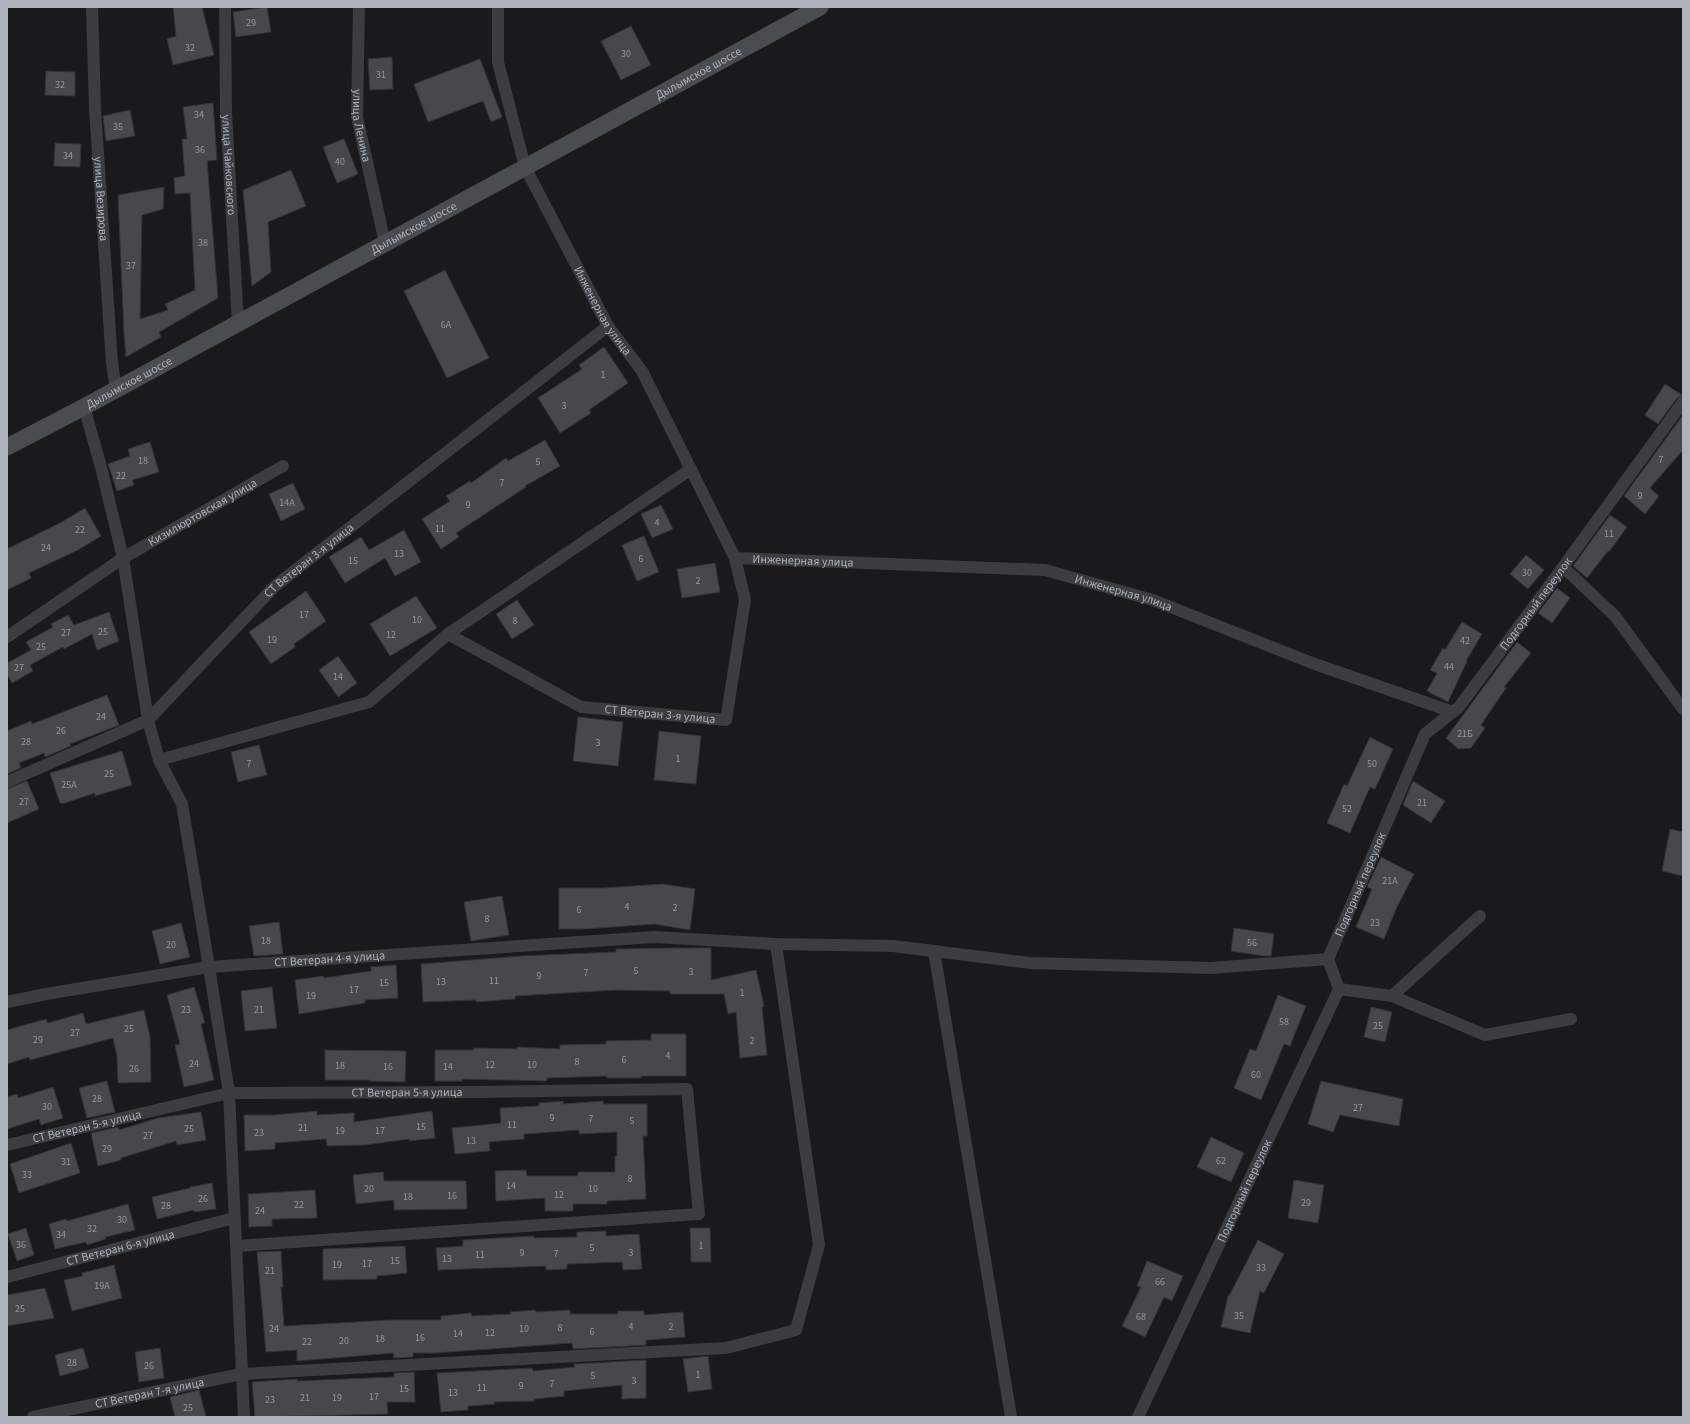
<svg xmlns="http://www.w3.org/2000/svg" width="1690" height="1424" font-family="'Source Sans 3',sans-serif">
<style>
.building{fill:#47484c;stroke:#343438}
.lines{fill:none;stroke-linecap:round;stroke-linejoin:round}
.street{stroke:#3b3d41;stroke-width:12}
.secondary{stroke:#494c51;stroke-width:17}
.labels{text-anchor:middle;stroke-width:3;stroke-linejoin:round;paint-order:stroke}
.number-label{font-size:10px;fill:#94989f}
.street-label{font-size:12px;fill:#adb2bb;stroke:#151517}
</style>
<rect width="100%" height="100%" fill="#1a1a1c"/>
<g class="building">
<path d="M173,7H202L214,55L173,65L167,39L176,36Z"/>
<path d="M267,7L271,32L236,37L233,12Z"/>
<path d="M631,26L651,65L621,80L601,41Z"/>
<path d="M392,57L393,89L370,90L368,59Z"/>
<path d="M480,59L502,117L491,122L483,101L428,122L414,84Z"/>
<path d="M46,71L75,72V96L45,95Z"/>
<path d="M213,103L217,160L207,161L218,298L159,332L161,337L126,357L124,333L118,195L164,187L163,209L142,215L140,319L168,310L165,304L195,290L190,193L175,194L174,178L185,176L182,139H187L183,107Z"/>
<path d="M130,110L135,136L106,141L103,116Z"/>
<path d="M344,139L358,174L337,183L323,147Z"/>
<path d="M55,143L81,144L80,167L54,166Z"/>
<path d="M291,170L306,206L268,222L271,272L252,286L243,190Z"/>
<path d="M445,270L489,358L447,378L404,291Z"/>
<path d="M604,347L628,383L589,410L591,413L560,433L538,398L582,369L579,365Z"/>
<path d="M1665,384L1682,395L1677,398L1658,424L1645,415Z"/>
<path d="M1683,415V450L1650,488L1659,496L1645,514L1624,496Z"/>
<path d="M545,440L560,466L525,486L526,487L456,533L459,537L441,549L422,519L450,501L446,496L470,481L471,483L506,458L508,461Z"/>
<path d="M150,442L159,472L132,480L134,485L117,491L108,464L130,456L128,449Z"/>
<path d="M293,483L305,509L281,521L269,494Z"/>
<path d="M661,505L673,529L652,538L641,514Z"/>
<path d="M85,508L101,536L78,550L29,573L31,578L7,590V549L60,523Z"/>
<path d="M1610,515L1627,527L1609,552L1608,551L1587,578L1573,566Z"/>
<path d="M404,530L421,562L395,576L385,558L345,583L329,557L361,537L369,550Z"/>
<path d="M644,536L659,572L637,581L622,545Z"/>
<path d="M1526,555L1544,570L1528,589L1510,574Z"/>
<path d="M715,563L720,592L682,598L677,569Z"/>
<path d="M1557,588L1570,598L1552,623L1538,613Z"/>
<path d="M306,591L326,621L294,644L295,647L271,664L249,632Z"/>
<path d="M416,596L437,628L390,656L370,624Z"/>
<path d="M517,600L534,625L512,639L496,614Z"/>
<path d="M109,612L119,641L97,650L92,634L64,649L63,647L30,665L33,671L12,683L7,674V663L31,650L26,642L53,627L51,624L68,615L74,625Z"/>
<path d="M1462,622L1482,634L1466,661H1467L1448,702L1427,691L1437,673L1430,670L1443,648L1445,650Z"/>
<path d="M1517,642L1531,653L1504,687L1506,688L1481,725L1485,728L1471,748L1458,749L1446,738Z"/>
<path d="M338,656L357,683L338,697L319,670Z"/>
<path d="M107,695L119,725L70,744L71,746L45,757L44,753L19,763L21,768L7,774V731L31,721L32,724Z"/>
<path d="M578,717L623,722L618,766L573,761Z"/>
<path d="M659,731L701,736L696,784L654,780Z"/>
<path d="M1370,737L1393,749L1375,789L1370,787L1350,833L1327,823L1344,784L1347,786Z"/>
<path d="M259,745L267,775L238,782L231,752Z"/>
<path d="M122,751L132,785L95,796V793L65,803H60L50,773Z"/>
<path d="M27,781L39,809L7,823V789Z"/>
<path d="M1413,781L1445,801L1431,823L1403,805Z"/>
<path d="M1670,829L1683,832V876L1662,871Z"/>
<path d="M1381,857L1414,874L1396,909L1384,939L1356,927L1372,889L1367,887Z"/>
<path d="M663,884L695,889L690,930L654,924L585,929H559V888H603Z"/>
<path d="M502,896L509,935L471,941L464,902Z"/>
<path d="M279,922L283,954L254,956L249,926Z"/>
<path d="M181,923L190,957L160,964L152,931Z"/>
<path d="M1234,928L1274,934L1271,956H1264L1231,951Z"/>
<path d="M670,948H711V980L756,970L764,1006L762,1007L767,1055L740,1058L736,1012L728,1014L724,994H670V991L616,990L515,996V999L476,1002V1000L423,1002L421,964L521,956L616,952V949Z"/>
<path d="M396,965L398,998L365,1000V1003L299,1014L295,980L323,976L324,978L371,971V967Z"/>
<path d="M194,987L205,1023L201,1024L214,1080L184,1087L175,1045L180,1044L167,995Z"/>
<path d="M272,987L277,1028L245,1031L241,991Z"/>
<path d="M1278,995L1306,1006L1290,1046L1284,1044L1261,1100L1234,1088L1250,1049L1256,1051Z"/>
<path d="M1371,1007L1392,1012L1385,1042L1364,1037Z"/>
<path d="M144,1010L150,1037L151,1082L118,1083L117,1056L113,1038L30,1060L29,1057L7,1064V1030L46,1019L48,1023L83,1013L86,1024Z"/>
<path d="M651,1034H686V1076H641V1078H607V1076L547,1078V1081L462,1079V1081H435V1050H474V1048L517,1049V1047L560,1049V1045L606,1044V1041L651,1040Z"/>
<path d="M325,1050L406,1051L405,1082L370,1081V1080H325Z"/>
<path d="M107,1081L115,1112L87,1118L79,1088Z"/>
<path d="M1321,1081L1403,1099L1399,1126L1340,1115L1333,1132L1308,1124Z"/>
<path d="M53,1087L63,1118L41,1125L39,1119L7,1129V1097L17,1094L18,1098Z"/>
<path d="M563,1101V1104L603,1101V1104H647V1136H643L646,1199L607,1201V1204H573V1211H545V1198L496,1201L495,1171L526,1170L527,1176H578V1172H615V1156H617V1132L579,1134V1130L524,1134V1139L489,1142L490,1151L455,1154L452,1128L501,1123L500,1108L539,1106V1103Z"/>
<path d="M317,1111V1115L354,1113V1122L432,1111L435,1138L410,1141L409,1139L364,1145L327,1146L326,1139L275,1143V1149L245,1151L244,1115H274Z"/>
<path d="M201,1112L206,1140L177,1145L176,1141L121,1158V1160L98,1166L91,1133L118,1127L119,1130L158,1118Z"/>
<path d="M1211,1137L1244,1153L1231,1182L1197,1167Z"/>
<path d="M71,1143L80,1173L19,1193L10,1164Z"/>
<path d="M383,1172L384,1181H466L467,1209L394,1210V1200L356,1204L353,1175Z"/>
<path d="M1294,1180L1324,1185L1318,1223L1288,1218Z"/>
<path d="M212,1183L216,1209L194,1212V1210L157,1219L152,1197L190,1188V1187Z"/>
<path d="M315,1190L317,1218L272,1219V1226L249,1227L248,1194Z"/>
<path d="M128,1204L135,1230L105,1237L106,1239L87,1245L86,1242L55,1249L49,1224L66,1219L67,1221Z"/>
<path d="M26,1228L34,1255L17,1261L8,1234Z"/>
<path d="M690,1228H710L711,1262H691Z"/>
<path d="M606,1231V1236L639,1234L642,1269L623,1270L622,1262L567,1264V1269L546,1270V1266L438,1270L436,1248L463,1246V1240L534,1236V1238L577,1237V1232Z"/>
<path d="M1258,1240L1284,1254L1264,1293L1260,1291L1250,1333L1221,1327L1228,1296H1229Z"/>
<path d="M405,1246L407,1273L377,1276V1279L323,1280V1249Z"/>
<path d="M281,1251L283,1287H281L284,1326L392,1320H441V1316L471,1313L472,1316L511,1314L510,1312L535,1310L536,1312L570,1310V1314H618V1311H644V1315L683,1312L685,1337L646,1340V1345L573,1349L572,1343L435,1353H413V1357L394,1358L393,1353L297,1361V1350L266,1352L257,1252Z"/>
<path d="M1147,1261L1183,1276L1172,1301L1164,1297L1145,1337L1122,1326L1141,1287L1137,1286Z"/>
<path d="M114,1265L122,1298L72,1311L64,1280L83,1276L82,1273Z"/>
<path d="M45,1288L54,1318L7,1326V1295Z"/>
<path d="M83,1348L89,1368L60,1376L55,1355Z"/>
<path d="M160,1348L164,1378L139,1382L135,1352Z"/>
<path d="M708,1356L712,1389L688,1392L683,1359Z"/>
<path d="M646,1360V1398L622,1399V1385L564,1391V1396L534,1399V1401L494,1402L495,1404L468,1406V1410L441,1412L437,1373L532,1368L533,1371L575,1367L574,1364Z"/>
<path d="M414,1372L415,1402H387L388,1414L255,1417L252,1382L297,1379V1381L394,1377V1373Z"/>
<path d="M199,1390L206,1417H175L170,1397Z"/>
</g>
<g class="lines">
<g class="street">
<path id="s1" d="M92,7L95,109L112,363L116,390"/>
<path id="s2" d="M225,7L226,112L238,323"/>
<path id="s3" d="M359,7L357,117L385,243"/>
<path id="s4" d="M498,7V62L525,167L608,326L642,371L735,558L1045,570L1153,600L1312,663L1453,712"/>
<path d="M84,407L101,467L123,558L148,720L159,760L182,804L209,967L229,1093L244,1417"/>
<path d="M1563,567L1615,616L1683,709"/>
<path id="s5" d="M448,634L581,707L726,720L745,600L735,558"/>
<path id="s6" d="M7,637L123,558L283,466"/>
<path d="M159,760L369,702L448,634L691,469"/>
<path id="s7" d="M7,782L148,720L275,586L608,326"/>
<path d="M934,951L1011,1417"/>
<path d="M1339,989L1392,996L1485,1035L1571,1019"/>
<path d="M1392,996L1480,916"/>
<path id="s8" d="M7,1002L46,994L209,967L654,937L776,944L893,946L1030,963L1211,968L1328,959"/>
<path id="s9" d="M7,1145L229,1093L475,1092L687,1089L699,1214L237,1246"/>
<path id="s10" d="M7,1277L234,1218"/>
<path id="s11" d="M33,1417L241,1374L726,1348L796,1330L819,1245L776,944"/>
<path id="s12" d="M1138,1417L1339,989L1328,959L1425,734L1459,707L1563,567L1683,402"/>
</g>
<path class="secondary" id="s13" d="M7,447L84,407L820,7"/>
</g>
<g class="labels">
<g class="number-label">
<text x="251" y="26">29</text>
<text x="190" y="51">32</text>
<text x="626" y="57">30</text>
<text x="381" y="78">31</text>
<text x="60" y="88">32</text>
<text x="199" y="118">34</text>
<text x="118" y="130">35</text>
<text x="200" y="153">36</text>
<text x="68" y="159">34</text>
<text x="340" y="165">40</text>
<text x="203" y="246">38</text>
<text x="131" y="269">37</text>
<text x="446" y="328">6А</text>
<text x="603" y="378">1</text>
<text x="564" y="409">3</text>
<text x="1661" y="463">7</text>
<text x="143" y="464">18</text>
<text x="538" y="465">5</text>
<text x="121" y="479">22</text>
<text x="502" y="486">7</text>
<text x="1640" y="499">9</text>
<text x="287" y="506">14А</text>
<text x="468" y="508">9</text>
<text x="657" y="526">4</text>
<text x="440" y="532">11</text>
<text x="80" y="533">22</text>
<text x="1609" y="537">11</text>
<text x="46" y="551">24</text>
<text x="399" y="557">13</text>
<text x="641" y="562">6</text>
<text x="353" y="564">15</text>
<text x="1527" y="576">30</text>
<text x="698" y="584">2</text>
<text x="304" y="618">17</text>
<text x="417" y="623">10</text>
<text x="515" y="624">8</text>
<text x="103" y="635">25</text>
<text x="66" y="636">27</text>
<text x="391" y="638">12</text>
<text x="272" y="643">19</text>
<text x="1465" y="644">42</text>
<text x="41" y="650">25</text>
<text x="1449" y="670">44</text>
<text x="19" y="671">27</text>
<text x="338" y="680">14</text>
<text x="101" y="720">24</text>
<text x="61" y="734">26</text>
<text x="1465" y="737">21Б</text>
<text x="26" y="745">28</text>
<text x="598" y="746">3</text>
<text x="678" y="762">1</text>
<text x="249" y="767">7</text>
<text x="1372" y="767">50</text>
<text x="109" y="777">25</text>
<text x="69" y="788">25А</text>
<text x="24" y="805">27</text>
<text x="1422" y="806">21</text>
<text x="1347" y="812">52</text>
<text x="1390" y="884">21А</text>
<text x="627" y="910">4</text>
<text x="675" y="911">2</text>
<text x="579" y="913">6</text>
<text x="487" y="922">8</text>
<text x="1375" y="926">23</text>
<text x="266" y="944">18</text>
<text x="1252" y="946">56</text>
<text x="171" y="948">20</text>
<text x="636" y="974">5</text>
<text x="691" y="975">3</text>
<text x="586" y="976">7</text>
<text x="539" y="979">9</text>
<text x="494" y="984">11</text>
<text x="441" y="985">13</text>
<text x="384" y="986">15</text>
<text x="354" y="993">17</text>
<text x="742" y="996">1</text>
<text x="311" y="999">19</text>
<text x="186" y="1013">23</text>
<text x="259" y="1013">21</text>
<text x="1284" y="1025">58</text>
<text x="1378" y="1029">25</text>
<text x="129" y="1032">25</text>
<text x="75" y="1036">27</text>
<text x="38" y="1043">29</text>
<text x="752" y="1044">2</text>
<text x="668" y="1059">4</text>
<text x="624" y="1063">6</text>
<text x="577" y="1065">8</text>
<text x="194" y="1067">24</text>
<text x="490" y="1068">12</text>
<text x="532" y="1068">10</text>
<text x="340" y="1069">18</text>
<text x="388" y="1070">16</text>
<text x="448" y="1070">14</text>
<text x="134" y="1072">26</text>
<text x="1256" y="1078">60</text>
<text x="97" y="1102">28</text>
<text x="47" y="1110">30</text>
<text x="1358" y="1111">27</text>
<text x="552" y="1121">9</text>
<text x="591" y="1122">7</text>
<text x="632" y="1124">5</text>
<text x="512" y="1128">11</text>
<text x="421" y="1130">15</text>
<text x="303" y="1131">21</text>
<text x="189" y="1132">25</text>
<text x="340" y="1134">19</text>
<text x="380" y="1134">17</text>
<text x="259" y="1136">23</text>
<text x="148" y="1139">27</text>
<text x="471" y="1144">13</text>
<text x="107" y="1152">29</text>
<text x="1221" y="1164">62</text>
<text x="66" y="1165">31</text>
<text x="27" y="1178">33</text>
<text x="630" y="1182">8</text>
<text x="511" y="1189">14</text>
<text x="369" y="1192">20</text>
<text x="593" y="1192">10</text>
<text x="559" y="1198">12</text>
<text x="452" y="1199">16</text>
<text x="408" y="1200">18</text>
<text x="203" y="1202">26</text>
<text x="1306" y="1206">29</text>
<text x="299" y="1208">22</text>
<text x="166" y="1209">28</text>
<text x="260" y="1214">24</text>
<text x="122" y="1223">30</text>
<text x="92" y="1232">32</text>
<text x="61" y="1238">34</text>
<text x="21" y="1248">36</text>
<text x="701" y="1249">1</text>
<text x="592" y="1251">5</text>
<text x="522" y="1256">9</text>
<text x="631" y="1256">3</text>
<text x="556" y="1257">7</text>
<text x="480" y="1258">11</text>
<text x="447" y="1262">13</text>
<text x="395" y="1264">15</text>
<text x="367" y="1267">17</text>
<text x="337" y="1268">19</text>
<text x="1261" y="1271">33</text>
<text x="270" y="1274">21</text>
<text x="1160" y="1285">66</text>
<text x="102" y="1289">19А</text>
<text x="20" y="1312">25</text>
<text x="1239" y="1319">35</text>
<text x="1141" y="1320">68</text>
<text x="631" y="1330">4</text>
<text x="671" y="1330">2</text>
<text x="560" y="1331">8</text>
<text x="274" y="1332">24</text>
<text x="524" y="1332">10</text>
<text x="592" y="1335">6</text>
<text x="490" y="1336">12</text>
<text x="458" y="1337">14</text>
<text x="420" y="1341">16</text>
<text x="380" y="1342">18</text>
<text x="344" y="1344">20</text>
<text x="307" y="1345">22</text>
<text x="72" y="1366">28</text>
<text x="149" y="1369">26</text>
<text x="698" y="1378">1</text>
<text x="593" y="1379">5</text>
<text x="634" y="1384">3</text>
<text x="552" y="1387">7</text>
<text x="521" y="1389">9</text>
<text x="482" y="1391">11</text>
<text x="404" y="1392">15</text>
<text x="453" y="1396">13</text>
<text x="374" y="1400">17</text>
<text x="305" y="1401">21</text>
<text x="337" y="1401">19</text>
<text x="270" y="1403">23</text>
<text x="188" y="1411">25</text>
</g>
<g class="street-label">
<text dy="4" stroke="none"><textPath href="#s13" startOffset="786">Дылымское шоссе</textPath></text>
<text dy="4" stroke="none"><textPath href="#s3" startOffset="119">улица Ленина</textPath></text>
<text dy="4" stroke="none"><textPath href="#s2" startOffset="158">улица Чайковского</textPath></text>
<text dy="4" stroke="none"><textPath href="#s1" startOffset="192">улица Везирова</textPath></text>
<text dy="4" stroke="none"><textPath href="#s13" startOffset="462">Дылымское шоссе</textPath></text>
<text dy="4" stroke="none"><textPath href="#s4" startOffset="327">Инженерная улица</textPath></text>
<text dy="4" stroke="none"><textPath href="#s13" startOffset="138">Дылымское шоссе</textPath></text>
<text dy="4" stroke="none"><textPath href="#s6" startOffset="232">Кизилюртовская улица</textPath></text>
<text dy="4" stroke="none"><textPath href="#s4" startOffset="676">Инженерная улица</textPath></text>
<text dy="4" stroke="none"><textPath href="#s7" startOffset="381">СТ Ветеран 3-я улица</textPath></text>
<text dy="4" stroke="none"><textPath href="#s4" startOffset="1000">Инженерная улица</textPath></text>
<text dy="4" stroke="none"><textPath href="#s12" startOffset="922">Подгорный переулок</textPath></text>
<text dy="4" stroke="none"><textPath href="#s5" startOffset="231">СТ Ветеран 3-я улица</textPath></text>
<text dy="4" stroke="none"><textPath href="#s12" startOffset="586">Подгорный переулок</textPath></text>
<text dy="4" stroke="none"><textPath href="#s8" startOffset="326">СТ Ветеран 4-я улица</textPath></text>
<text dy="4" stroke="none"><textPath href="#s9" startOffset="406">СТ Ветеран 5-я улица</textPath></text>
<text dy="4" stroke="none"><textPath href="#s9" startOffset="82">СТ Ветеран 5-я улица</textPath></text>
<text dy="4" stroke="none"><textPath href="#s12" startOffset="250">Подгорный переулок</textPath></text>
<text dy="4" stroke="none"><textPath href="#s10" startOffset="117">СТ Ветеран 6-я улица</textPath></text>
<text dy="4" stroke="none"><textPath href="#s11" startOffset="119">СТ Ветеран 7-я улица</textPath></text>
</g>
</g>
<rect width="1690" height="1424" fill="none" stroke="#adb2bb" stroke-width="16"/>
</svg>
